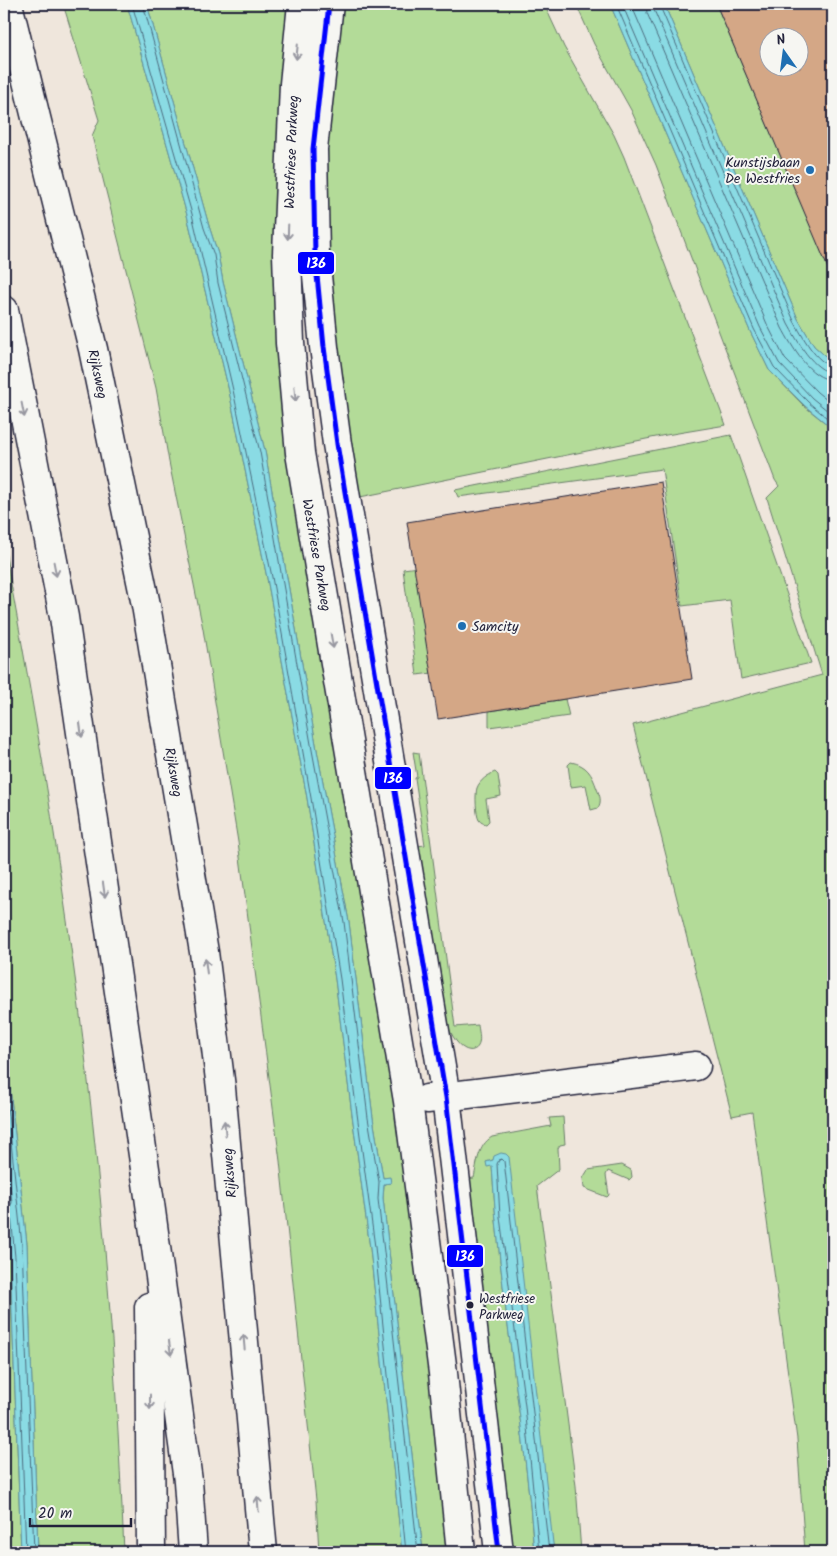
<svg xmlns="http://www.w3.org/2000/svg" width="837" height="1556" font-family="Kalam,sans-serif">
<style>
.green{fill:#b3db98;stroke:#6a7e6a}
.water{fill:#8adbe4;stroke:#6091a0}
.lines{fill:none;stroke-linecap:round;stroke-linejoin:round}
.shore{stroke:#4c6c7f;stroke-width:1}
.building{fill:#d4a786;stroke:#22223b;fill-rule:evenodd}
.minor-casing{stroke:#22223b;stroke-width:31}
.highway-casing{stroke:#22223b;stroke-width:31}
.minor{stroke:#f6f6f2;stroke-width:28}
.highway{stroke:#f6f6f2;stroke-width:28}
.bus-1-casing{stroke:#f6f6f2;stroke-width:9}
.bus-1{stroke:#00f;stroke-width:5}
.oneway{stroke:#9797a0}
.poi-dot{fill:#1f6fb2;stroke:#f6f6f2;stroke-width:2}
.bus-dot{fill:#22223b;stroke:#f6f6f2;stroke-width:2}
.labels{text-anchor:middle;stroke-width:4;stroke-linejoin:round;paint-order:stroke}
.bus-label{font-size:13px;fill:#22223b;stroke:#f6f6f2;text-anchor:start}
.street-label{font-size:14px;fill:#22223b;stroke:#f6f6f2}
.poi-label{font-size:14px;fill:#22223b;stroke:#f6f6f2;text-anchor:end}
.line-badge{stroke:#f6f6f2;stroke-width:2}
.badge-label{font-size:14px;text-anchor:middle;font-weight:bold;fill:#fff}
</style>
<rect width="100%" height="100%" fill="#efe6dc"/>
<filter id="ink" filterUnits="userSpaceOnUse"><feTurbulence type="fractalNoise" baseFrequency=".02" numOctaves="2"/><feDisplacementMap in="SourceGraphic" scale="10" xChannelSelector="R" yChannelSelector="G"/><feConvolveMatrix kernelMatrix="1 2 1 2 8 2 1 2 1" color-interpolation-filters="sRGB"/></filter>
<g filter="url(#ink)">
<g class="green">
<path d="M63,4H127L187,215L229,391L267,578L307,798L335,979L351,1107L370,1248L402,1552H319L316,1500L280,1161L238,842L203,629L169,462L156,388L92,136L99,120Z"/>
<path d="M147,4H293L277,194L408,1181L451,1552H423L383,1198L384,1184L391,1183L390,1178H383L373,1118L349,922L317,750L265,451L223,282L218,254L209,226Z"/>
<path d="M335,4H544L564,47L614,135L624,157L726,425L666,435L355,498L328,302L325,134Z"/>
<path d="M576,4H610L750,331L769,370L804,406L833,429V1552H805L797,1439L752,1112L732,1116L633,725L822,675L767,498L779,486L775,480L656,165L631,110L594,44Z"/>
<path d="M664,4H716L833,278V363L814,346L798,319Z"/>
<path d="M731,435L811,663L741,679L730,600L682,606L662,469L458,497L455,490Z"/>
<path d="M4,545C26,666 48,786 65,907C97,1121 115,1337 124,1552H38L27,1244L4,1034Z"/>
<path d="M426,566L440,672L417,675L403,569Z"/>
<path d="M565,699L569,716L489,727V711Z"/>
<path d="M413,752L419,753L455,1027L478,1025C479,1033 483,1047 473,1050C471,1051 467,1050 465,1049C455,1044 449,1029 445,1020L417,846L425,845L415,778L417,777Z"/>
<path d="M571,762C587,765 592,774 597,789C600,796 602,801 598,808L591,810L586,785L571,787L568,765Z"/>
<path d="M495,772L498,775L501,796L486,799L489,821L486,824C483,823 481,823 479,820C476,815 475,794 477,788C480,780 488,775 495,772Z"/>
<path d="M563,1117L565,1144L560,1145L558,1148L559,1169L537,1186L576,1486L581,1552H554L493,1160L486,1162L492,1166C499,1295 525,1423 534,1552H508L466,1179L474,1178C477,1164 478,1145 492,1137L551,1126L549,1118Z"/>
<path d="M622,1165L631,1170L632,1177L629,1180L608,1171L606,1175L609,1195L607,1197L584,1188L583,1178L588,1170Z"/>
<path d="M4,1192L10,1257L21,1552H4Z"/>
</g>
<g class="water">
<path d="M127,4H147L209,226L218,254L223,282L265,451L317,750L349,922L373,1118L383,1178L390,1177L391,1183L384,1184L383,1198L423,1552H402L370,1248L351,1107L335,979L307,798L267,578L229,391L187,215Z"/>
<path d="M610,4H664L798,319L814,346L833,363V429L805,406L769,370L750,331Z"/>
<path d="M4,1034L27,1244L38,1552H21L10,1257L4,1192Z"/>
<path d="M501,1153L506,1154L509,1157L554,1552H534C525,1423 499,1295 492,1166L487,1167L486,1162L493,1160L494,1156Z"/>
</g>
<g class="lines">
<g class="shore">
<path d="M132,4L192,214L233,390L272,577L311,798L340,979L356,1106L375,1247L406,1552"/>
<path d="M143,4L204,228L214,255L218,283L260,452L312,750L344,922L368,1118L379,1182L378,1199L418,1552"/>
<path d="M616,4L754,329L774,367L808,402L833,423"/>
<path d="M622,4L760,327L779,363L812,398L833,415"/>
<path d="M631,4L767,324L785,359L817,392L833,405"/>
<path d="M646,4L647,13L782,328C792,346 809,379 833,380"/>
<path d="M653,4L654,10L788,324C797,340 813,371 833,373"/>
<path d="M659,4L794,321C802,335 816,364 833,366"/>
<path d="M4,1076L22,1245L34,1552"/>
<path d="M4,1128L12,1203L10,1206L4,1205"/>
<path d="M4,1212H8L11,1216L15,1257L26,1552"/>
<path d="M539,1552L525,1406L500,1217L497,1164L499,1160L502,1159L504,1161L549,1552"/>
</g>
</g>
<g class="building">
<path d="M716,4H833V280ZM770,38H800V68H770Z"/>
<path d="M661,482L692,679L438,719L407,522Z"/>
</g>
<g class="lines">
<g class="minor-casing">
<g id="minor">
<path d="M302,4L294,84L287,254L290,343L300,453L408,1101L443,1373L461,1552"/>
<path d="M329,4L313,149L315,255L324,347L337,444L446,1097L499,1552"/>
<path d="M427,1099L696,1066"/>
</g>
</g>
<g class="highway-casing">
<g id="highway">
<path d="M8,4L93,349L146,605L204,952L221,1088L263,1552"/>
<path d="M4,310L64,617L149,1196L188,1481L193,1552"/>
<path d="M149,1307L151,1552"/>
</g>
</g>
<use href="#minor" class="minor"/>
<use href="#highway" class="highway"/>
<g class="bus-1-casing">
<path id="bus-1" d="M329,4L313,149L315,255L324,347L337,444L446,1097L499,1552"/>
</g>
<use href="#bus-1" class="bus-1"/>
</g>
<defs><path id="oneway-shaft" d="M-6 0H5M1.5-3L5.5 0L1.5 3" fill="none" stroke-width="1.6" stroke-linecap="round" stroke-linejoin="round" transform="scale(1.25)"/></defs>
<g class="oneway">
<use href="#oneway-shaft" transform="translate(297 52) rotate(96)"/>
<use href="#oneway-shaft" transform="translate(288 232) rotate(92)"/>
<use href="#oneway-shaft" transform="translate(295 394) rotate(85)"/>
<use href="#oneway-shaft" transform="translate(23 410) rotate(79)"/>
<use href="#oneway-shaft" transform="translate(55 569) rotate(79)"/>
<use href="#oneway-shaft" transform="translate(332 641) rotate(80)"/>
<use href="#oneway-shaft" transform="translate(81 730) rotate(82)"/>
<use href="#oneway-shaft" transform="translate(104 890) rotate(82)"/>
<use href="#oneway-shaft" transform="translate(206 966) rotate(-97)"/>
<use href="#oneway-shaft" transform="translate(225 1128) rotate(-95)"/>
<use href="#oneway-shaft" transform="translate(244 1342) rotate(-95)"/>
<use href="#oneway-shaft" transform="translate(170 1348) rotate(82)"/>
<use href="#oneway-shaft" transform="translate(150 1402) rotate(90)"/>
<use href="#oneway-shaft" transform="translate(258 1504) rotate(-95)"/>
</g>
</g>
<g class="poi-dot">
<circle cx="810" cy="170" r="5"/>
<circle cx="462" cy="626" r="5"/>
</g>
<circle class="bus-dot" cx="470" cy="1305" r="4.5"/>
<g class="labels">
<g class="bus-label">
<text x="479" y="1303">Westfriese<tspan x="479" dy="16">Parkweg</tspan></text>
</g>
<g class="street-label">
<text transform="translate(291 152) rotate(-88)" y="5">Westfriese Parkweg</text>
<text transform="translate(98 374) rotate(78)" y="5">Rijksweg</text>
<text transform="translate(317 555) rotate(80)" y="5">Westfriese Parkweg</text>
<text transform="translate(174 772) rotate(80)" y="5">Rijksweg</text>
<text transform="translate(229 1173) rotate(-95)" y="5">Rijksweg</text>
</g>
<g class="poi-label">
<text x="800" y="167">Kunstijsbaan<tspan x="800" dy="16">De Westfries</tspan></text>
<text x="472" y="631" text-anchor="start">Samcity</text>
</g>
</g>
<g class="line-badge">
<rect x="297" y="251" width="38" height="24" rx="5" fill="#00f"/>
<rect x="374" y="766" width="38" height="24" rx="5" fill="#00f"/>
<rect x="446" y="1244" width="38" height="24" rx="5" fill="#00f"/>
</g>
<g class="badge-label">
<text x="316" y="268">136</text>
<text x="393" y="783">136</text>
<text x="465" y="1261">136</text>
</g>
<rect width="837" height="1556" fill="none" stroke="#f6f6f2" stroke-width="20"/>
<rect x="10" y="10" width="817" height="1536" fill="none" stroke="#22223b" stroke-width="2" filter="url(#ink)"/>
<g transform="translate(784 52) rotate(346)"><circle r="24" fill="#f6f6f2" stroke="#a1a1a9"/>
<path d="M0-4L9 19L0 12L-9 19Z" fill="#1f6fb2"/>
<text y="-8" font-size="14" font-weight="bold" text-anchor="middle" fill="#22223b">N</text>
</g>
<path d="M30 1518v8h101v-8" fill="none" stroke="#22223b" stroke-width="2.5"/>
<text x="38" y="1518" font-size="15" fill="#22223b" stroke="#f6f6f2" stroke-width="4" paint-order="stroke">20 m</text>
</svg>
